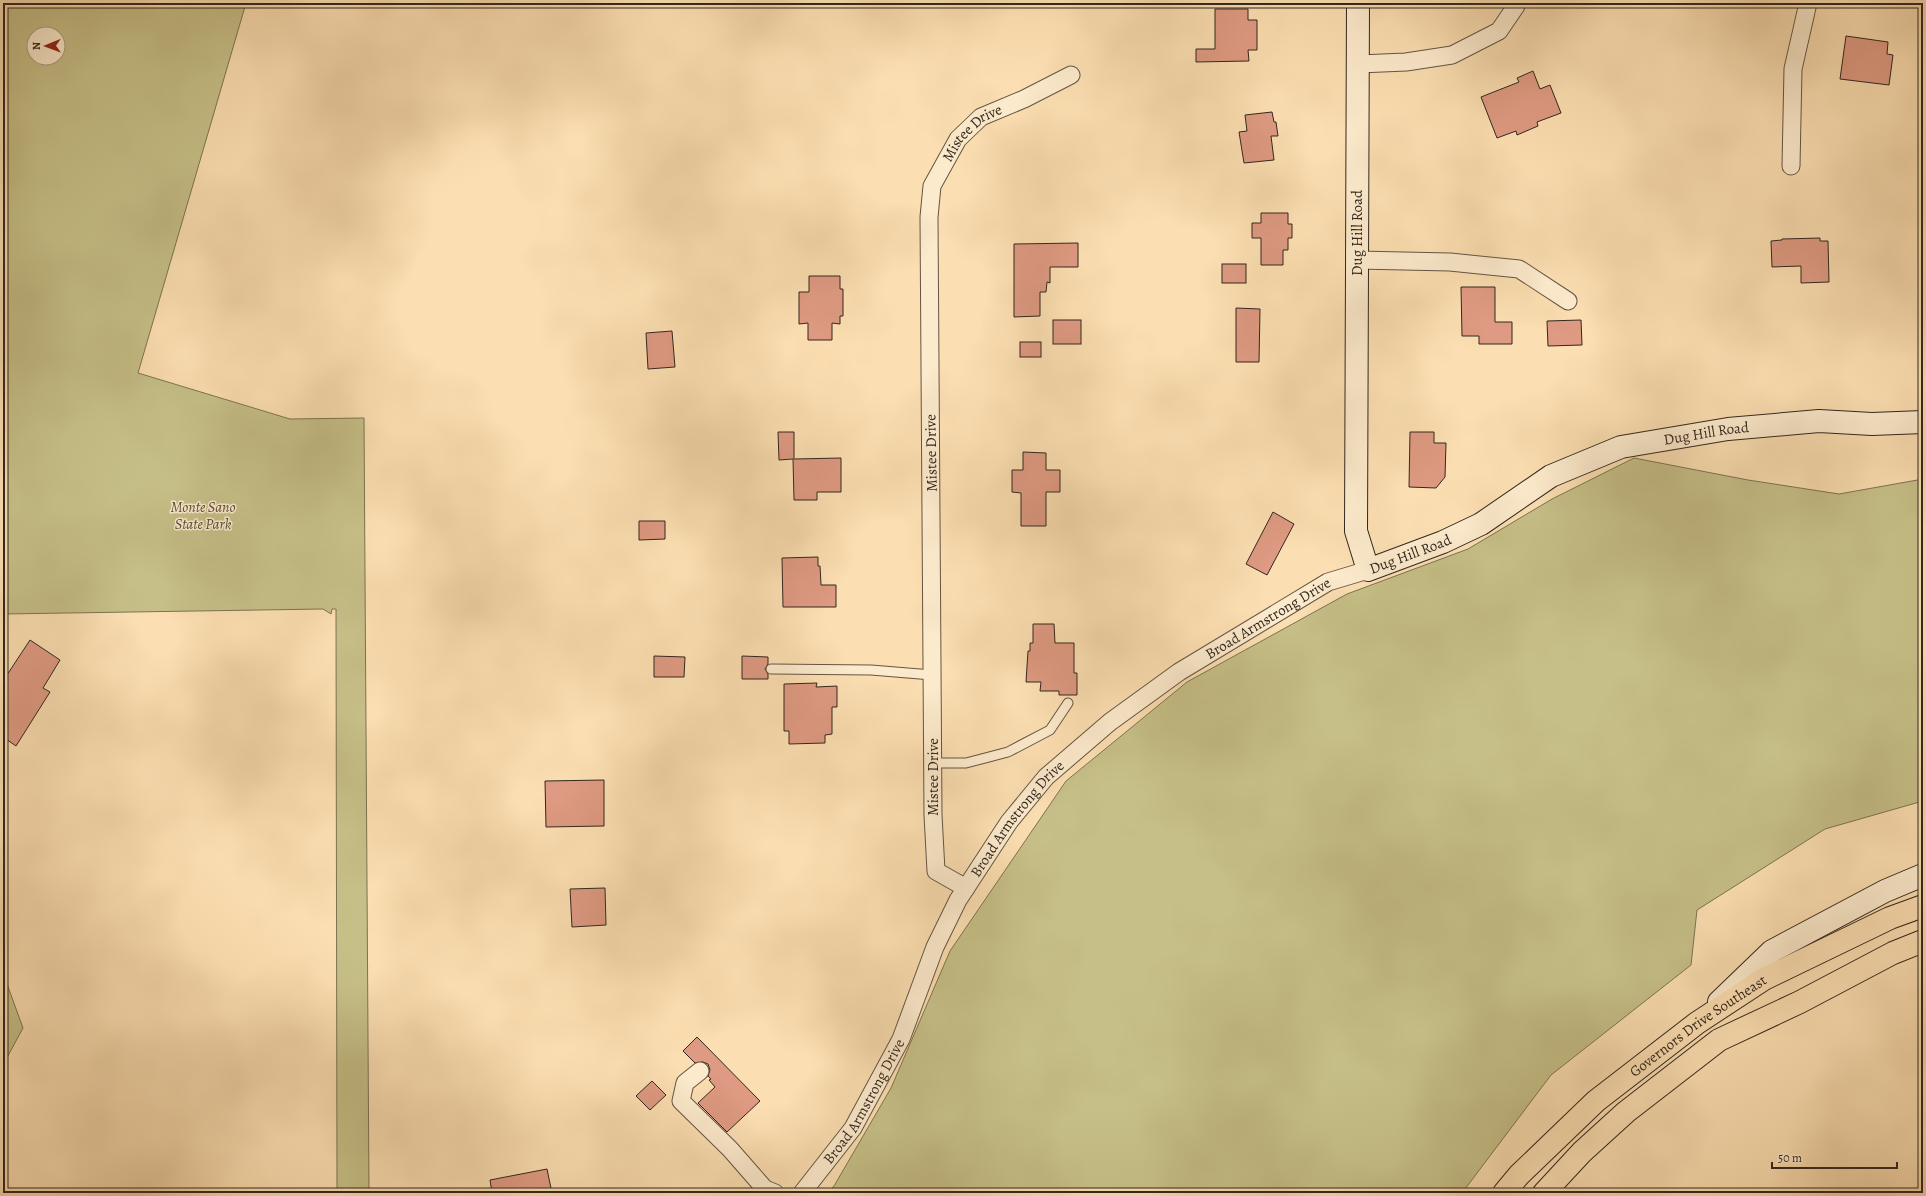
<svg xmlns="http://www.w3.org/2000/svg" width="1926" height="1196" font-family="Alegreya,serif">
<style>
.green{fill:#c6bf87;stroke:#7c7352;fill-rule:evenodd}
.building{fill:#de9a82;stroke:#32271e}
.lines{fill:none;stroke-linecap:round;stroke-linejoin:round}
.lane-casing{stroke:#645543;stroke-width:11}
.street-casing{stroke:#645543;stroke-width:19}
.secondary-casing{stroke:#32271e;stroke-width:24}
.highway-casing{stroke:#32271e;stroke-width:24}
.lane{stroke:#fceacc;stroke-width:9}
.street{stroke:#fceacc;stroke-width:17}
.secondary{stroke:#fceacc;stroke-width:22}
.highway{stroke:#fbdeb1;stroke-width:22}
.labels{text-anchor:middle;stroke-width:3;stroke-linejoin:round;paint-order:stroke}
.street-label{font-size:15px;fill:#32271e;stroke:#fceacc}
.park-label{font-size:15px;font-style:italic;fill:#574d38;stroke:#fceacc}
</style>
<rect width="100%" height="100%" fill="#fbdeb1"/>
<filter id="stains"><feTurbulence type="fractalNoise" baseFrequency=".005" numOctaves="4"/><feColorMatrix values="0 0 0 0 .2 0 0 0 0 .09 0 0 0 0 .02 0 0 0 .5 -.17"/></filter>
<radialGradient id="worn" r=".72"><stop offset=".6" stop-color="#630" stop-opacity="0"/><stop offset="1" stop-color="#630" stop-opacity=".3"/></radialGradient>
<g class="green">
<path d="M3,3H246L138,373L290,419L364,418L369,1193H337L336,609H332L331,614L323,609L3,614ZM34,34H58V58H34Z"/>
<path d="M1634,458L1748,480L1839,494L1923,479V801L1825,829L1697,910L1691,965L1551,1075L1462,1193H827L834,1186L891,1088L950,951L1066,781L1187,682L1347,594L1468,549L1552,499Z"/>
<path d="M3,973L23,1028L3,1065Z"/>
</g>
<g class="building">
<path d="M1215,9H1248V20H1257V50H1248L1249,61L1196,62V49H1215Z"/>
<path d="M1846,36L1888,42L1887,54L1893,55L1889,85L1840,79Z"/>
<path d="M1533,71L1540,89L1550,85L1561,113L1537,122L1538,126L1517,135L1516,131L1497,138L1481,97L1519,82L1517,78Z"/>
<path d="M1272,112L1274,122H1276L1278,136H1271L1274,160L1244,163L1239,132L1247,131L1245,115Z"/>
<path d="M1261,213H1288V224H1292V238H1288V250H1283V265H1261V238H1252V223H1261Z"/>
<path d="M1820,238V241H1828L1829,282L1801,283V266L1772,267L1771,241L1782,240V239Z"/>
<path d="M1078,243V267H1050V283L1047,282L1046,292H1040V316L1014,317V244Z"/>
<rect x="1222" y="264" width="24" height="19"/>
<path d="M809,276H840V289H843V316H840V324L832,323V340H808V323L799,324V292H809Z"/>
<path d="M1461,287H1495V322H1512V344H1479V336H1462Z"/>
<path d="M1236,308L1260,309L1259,362H1236Z"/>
<rect x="1053" y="320" width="28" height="24"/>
<path d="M1581,320L1582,345L1548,346L1547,321Z"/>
<path d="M672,331L675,367L648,369L646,333Z"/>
<rect x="1020" y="342" width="21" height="15"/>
<path d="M778,432H794V459L841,458V492H817V500H794L793,459L779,460Z"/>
<path d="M1410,432H1434V443H1446L1445,477L1436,488L1409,487Z"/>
<path d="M1023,452L1046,453V470H1060V492H1046V526H1021V493L1012,492V470H1023Z"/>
<path d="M1273,512L1294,524L1267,575L1246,564Z"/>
<path d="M639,521H665V539L639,540Z"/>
<path d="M818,557V566H820L821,585H836V607H783L782,558Z"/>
<path d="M1033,624H1054L1055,643H1074V673H1077V695H1059V691H1040L1041,682H1026L1028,651H1030V643H1033Z"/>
<path d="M30,640L60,660L43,688L50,692L16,746L3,737V681Z"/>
<path d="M654,656L685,657L684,677H654Z"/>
<path d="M742,656L768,657V664L765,669L768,674V679H742Z"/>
<path d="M817,683L816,687L837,686V707H832V734L825,735V743L789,744V731H784V684Z"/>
<path d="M604,780V826L546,827L545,781Z"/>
<path d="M605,888L606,925L572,927L570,889Z"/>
<path d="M697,1037L760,1101L727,1132L698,1103L715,1087L709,1080L711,1079L708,1076L710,1070L708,1064L703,1062L695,1063L683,1051Z"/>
<path d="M652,1081L666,1095L650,1110L636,1096Z"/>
<path d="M547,1169L552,1193H492L490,1180Z"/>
</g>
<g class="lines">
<g class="lane-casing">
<g id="lane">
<path d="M771,669L871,670L932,675"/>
<path d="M932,763H966L1008,752L1050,730L1068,703"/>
</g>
</g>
<g class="street-casing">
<g id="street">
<path d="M1359,64L1406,62L1452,55L1499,31L1516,6"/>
<path d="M1791,166L1793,69L1808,3"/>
<path d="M1357,260L1450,262L1519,269L1568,301"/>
<path id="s1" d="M966,888L936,871L933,815L929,217L932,186L958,139L981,117L1024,99L1071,75"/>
<path d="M700,1071L685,1083L681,1101L730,1149L765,1189L775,1193"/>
<path id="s2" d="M802,1193L853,1128L901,1039L935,947L958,900L1009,822L1046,777L1110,722L1179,672L1328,582L1368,570"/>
</g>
</g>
<g class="secondary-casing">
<g id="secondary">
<path id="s3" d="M1358,3L1356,531L1368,570L1443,542L1481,524L1551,476L1621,447L1728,429L1819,421L1872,424L1923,422"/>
<path d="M1719,1002L1772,951L1885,891L1923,875"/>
</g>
</g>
<g class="highway-casing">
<g id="highway">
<path id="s4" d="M1504,1193L1519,1175L1596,1101L1697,1023L1764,979L1890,918L1923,906"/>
<path d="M1544,1193L1582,1152L1626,1112L1719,1040L1800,1002L1893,953L1923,941"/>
</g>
</g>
<use href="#lane" class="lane"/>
<use href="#street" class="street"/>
<use href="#secondary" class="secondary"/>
<use href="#highway" class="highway"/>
</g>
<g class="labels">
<g class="street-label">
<text dy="5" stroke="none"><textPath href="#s1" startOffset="788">Mistee Drive</textPath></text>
<text transform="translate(1357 233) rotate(-90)" y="5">Dug Hill Road</text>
<text dy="5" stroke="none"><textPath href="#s3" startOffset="938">Dug Hill Road</textPath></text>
<text transform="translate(931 453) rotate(-91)" y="5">Mistee Drive</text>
<text dy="5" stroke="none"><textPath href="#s3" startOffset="614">Dug Hill Road</textPath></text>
<text dy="5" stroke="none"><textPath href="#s2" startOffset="759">Broad Armstrong Drive</textPath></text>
<text transform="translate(933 777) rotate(-90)" y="5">Mistee Drive</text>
<text dy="5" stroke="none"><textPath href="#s2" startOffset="435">Broad Armstrong Drive</textPath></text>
<text dy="5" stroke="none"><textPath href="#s4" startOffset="257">Governors Drive Southeast</textPath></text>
<text dy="5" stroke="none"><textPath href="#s2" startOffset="111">Broad Armstrong Drive</textPath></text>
</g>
<g class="park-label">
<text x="203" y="512">Monte Sano<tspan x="203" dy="17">State Park</tspan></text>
</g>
</g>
<rect width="1926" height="1196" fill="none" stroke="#fbdeb1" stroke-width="16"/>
<rect x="4" y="4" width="1918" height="1188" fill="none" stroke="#32271e" stroke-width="2"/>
<rect x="8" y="8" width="1910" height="1180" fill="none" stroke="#32271e"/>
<g transform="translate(46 46) rotate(269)"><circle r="19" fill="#fceacc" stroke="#ab9c86"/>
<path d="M0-3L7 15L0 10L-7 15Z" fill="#8f2418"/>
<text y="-6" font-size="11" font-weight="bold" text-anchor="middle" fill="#32271e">N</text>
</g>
<path d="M1772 1162v6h125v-6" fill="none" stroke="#32271e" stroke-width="2"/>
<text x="1778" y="1162" font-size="12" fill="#32271e" stroke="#fceacc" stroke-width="3" paint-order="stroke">50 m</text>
<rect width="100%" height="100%" filter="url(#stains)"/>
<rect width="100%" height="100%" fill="url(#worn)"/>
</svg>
